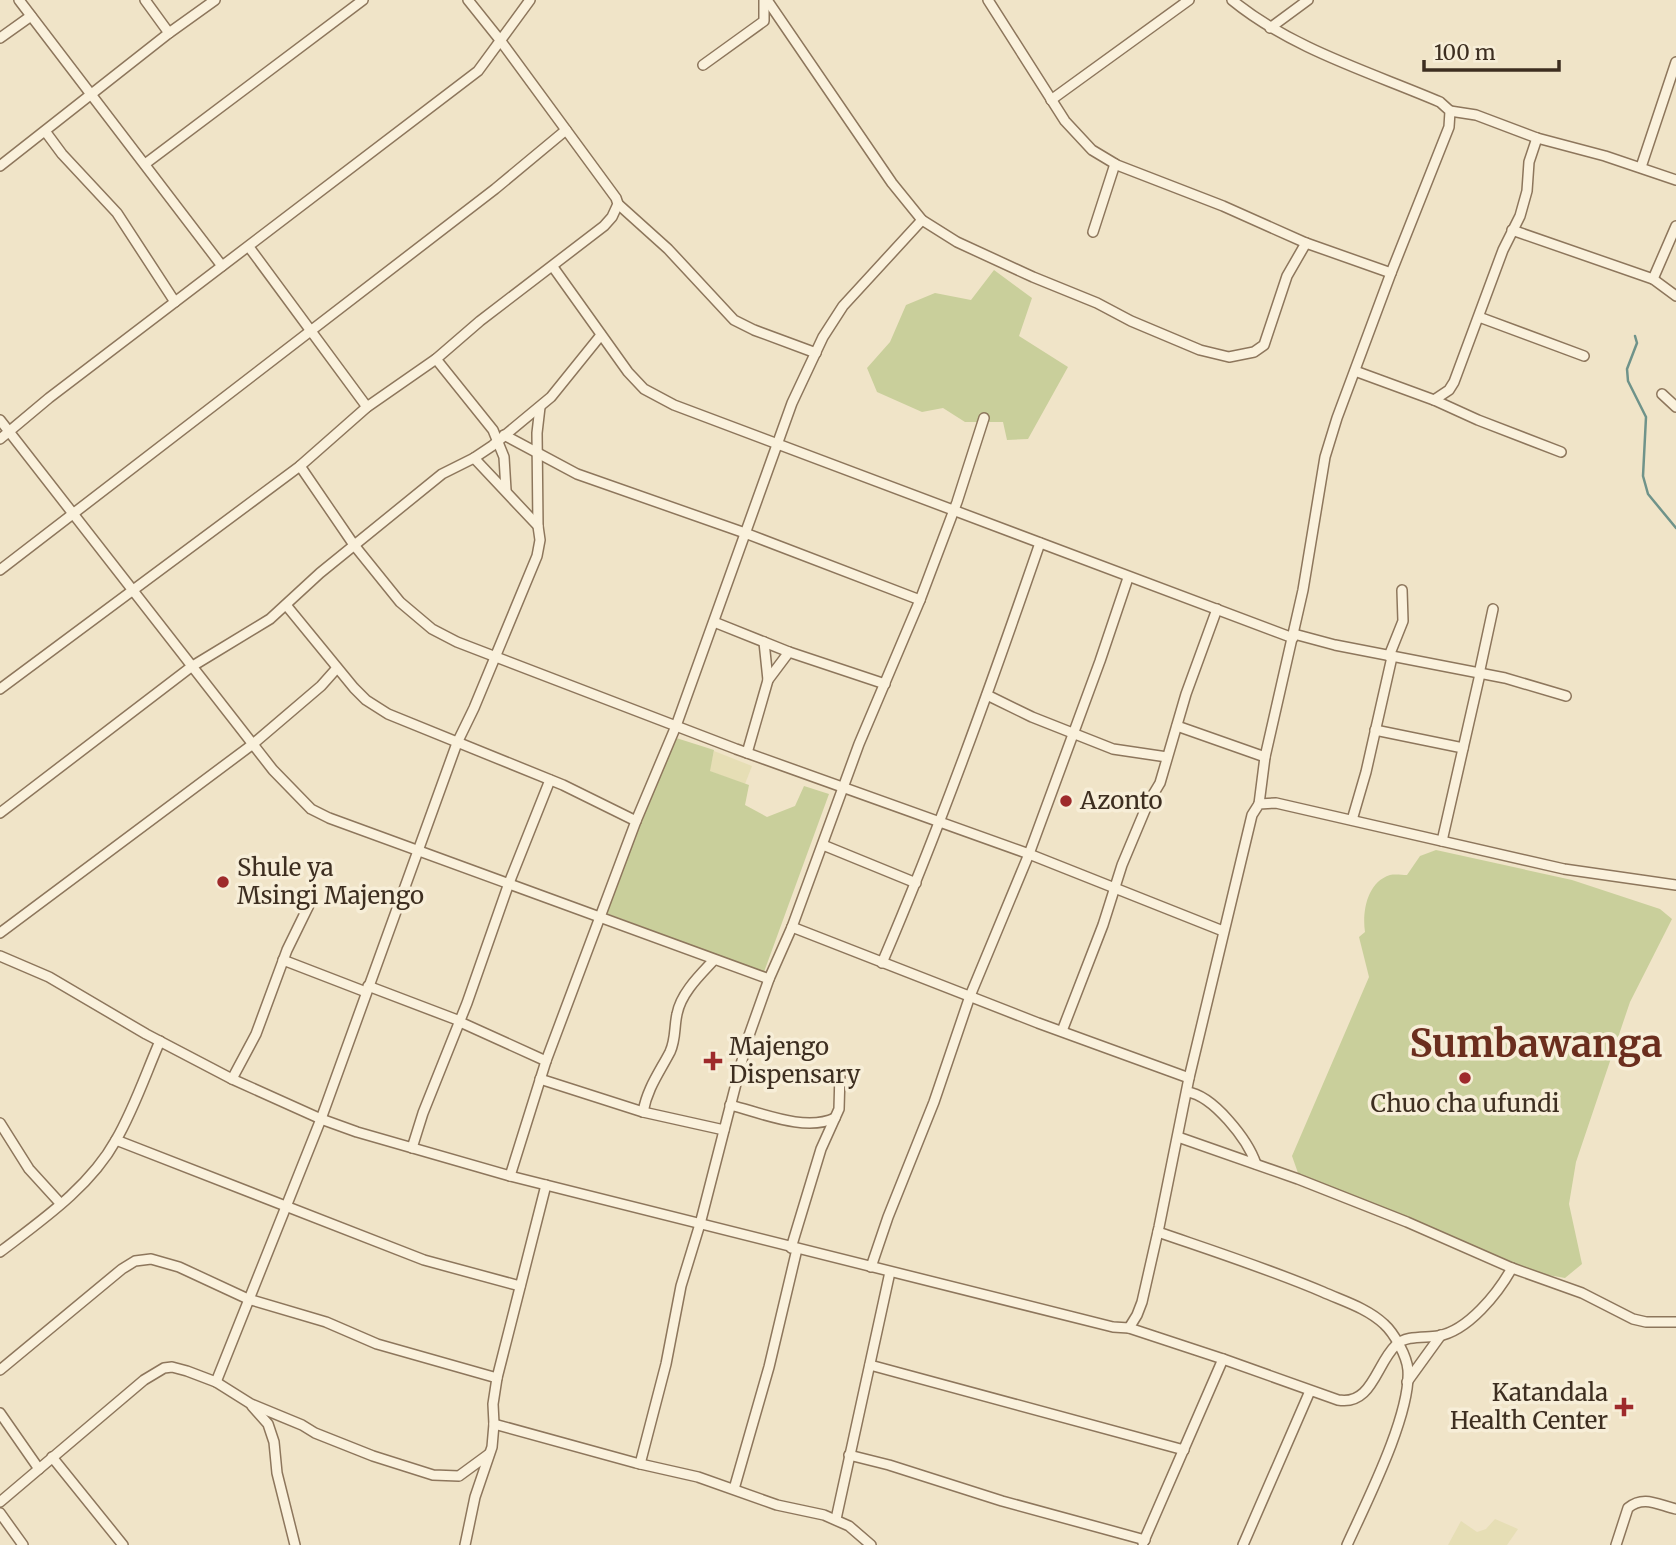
<svg xmlns="http://www.w3.org/2000/svg" width="1676" height="1545" font-family="Merriweather,serif">
<style>
.farmland{fill:#e6deb5}
.green{fill:#c9cf9b}
.lines{fill:none;stroke-linecap:round;stroke-linejoin:round}
.stream{stroke:#6f938a;stroke-width:2.5}
.minor-casing{stroke:#8d765c;stroke-width:12}
.minor{stroke:#faf1dc;stroke-width:9}
.poi-dot{fill:#9e2a2b;stroke:#f7eed8;stroke-width:2.5}
.labels{text-anchor:middle;stroke-width:7;stroke-linejoin:round;paint-order:stroke}
.poi-label{font-size:24px;fill:#3d2e20;stroke:#f7eed8;text-anchor:start}
.town-label{font-size:38px;font-weight:bold;fill:#6b2e1e;stroke:#f7eed8}
</style>
<rect width="100%" height="100%" fill="#f0e4c8"/>
<g class="farmland">
<path d="M714,751L752,766L745,784L709,771Z"/>
<path d="M1495,1519L1518,1529L1507,1545H1448L1461,1521L1477,1532L1486,1529Z"/>
</g>
<g class="green">
<path d="M994,270L1032,298L1019,336L1068,367L1028,439L1007,440L1003,422H965L943,408L922,412L877,392L867,368L890,342L906,305L935,293L971,300Z"/>
<path d="M670,736L714,750L710,771L749,785L745,805L767,817L795,806L804,786L829,794L764,972L603,912Z"/>
<path d="M1436,850L1572,880L1660,909L1672,919L1630,1002L1576,1162L1569,1204L1582,1264L1565,1278L1531,1272L1298,1173L1292,1156L1369,977L1359,937L1365,932C1362,912 1367,882 1390,875C1395,874 1402,875 1407,875L1420,856Z"/>
</g>
<g class="lines">
<path class="stream" d="M1635,336L1637,343L1627,369L1628,381L1646,417L1643,476L1648,494L1676,528"/>
<g class="minor-casing">
<g id="minor">
<path d="M19,0L222,266"/>
<path d="M145,0L169,33"/>
<path d="M767,0L892,183L922,220L957,242L1033,277L1097,303L1131,321L1200,350L1229,357L1254,352L1264,345L1287,276L1306,243"/>
<path d="M988,0L1065,121L1092,150L1117,165L1223,206L1306,243L1391,273"/>
<path d="M1232,0C1292,49 1370,72 1440,102L1450,111L1449,127L1391,273L1337,418L1325,457L1303,590L1265,757L1259,804"/>
<path d="M1270,28L1308,0"/>
<path d="M0,38L31,16"/>
<path d="M703,65L764,21V0"/>
<path d="M1051,100L1189,0"/>
<path d="M1450,111L1476,115L1537,138L1605,156L1676,180"/>
<path d="M45,131L62,154L117,213L175,302"/>
<path d="M145,164L363,0"/>
<path d="M0,166L169,33L215,0"/>
<path d="M1641,167L1676,62"/>
<path d="M618,204L668,249L734,320L754,330L816,353"/>
<path d="M1512,230L1653,279L1676,226"/>
<path d="M1093,232L1115,164"/>
<path d="M249,247L367,407"/>
<path d="M553,267L628,372L644,389L674,405L1293,638"/>
<path d="M1653,279L1676,296"/>
<path d="M1479,317L1584,356"/>
<path d="M436,359L493,430L504,457L506,490"/>
<path d="M1355,371L1434,400L1478,420L1561,452"/>
<path d="M1662,394L1676,407"/>
<path d="M1434,400L1449,390L1454,382L1503,250L1520,216L1527,191L1529,162L1537,138"/>
<path d="M0,420L273,770L311,809L329,818L769,979"/>
<path d="M504,435L577,474L745,533L920,600"/>
<path d="M0,439L49,398L478,71L530,0"/>
<path d="M300,466L354,545L400,602L432,629L457,642L736,749L1029,854L1223,931"/>
<path d="M538,526L537,433L540,407"/>
<path d="M0,570L495,189L566,130"/>
<path d="M286,605L354,688L366,700L388,714L563,785L636,821"/>
<path d="M714,622L789,652L885,684"/>
<path d="M1294,634L1335,645L1505,678L1566,696"/>
<path d="M764,642L768,680"/>
<path d="M1389,656L1403,621L1402,590"/>
<path d="M1479,674L1493,609"/>
<path d="M0,689L300,466L367,407L436,359L480,321L604,226L612,217L618,204L616,198L500,40L468,0"/>
<path d="M987,695L1032,717L1113,749L1167,757"/>
<path d="M1177,726L1265,757"/>
<path d="M1375,730L1463,748"/>
<path d="M747,753L768,680L789,652"/>
<path d="M0,813L191,667L270,619L320,573L442,474L474,458L492,446L551,397L601,335"/>
<path d="M1352,820L1366,772L1392,657"/>
<path d="M1442,841L1480,674"/>
<path d="M823,845L916,883"/>
<path d="M792,927L1038,1023L1189,1078"/>
<path d="M0,933L253,744L321,686L337,668"/>
<path d="M0,956L49,977L146,1034L232,1079L321,1119L357,1132L510,1176L1113,1327L1129,1328L1137,1315L1142,1302L1159,1227L1189,1078L1252,815L1259,804L1276,803L1564,869L1676,885"/>
<path d="M283,960L366,992"/>
<path d="M882,963C941,825 991,685 1040,543"/>
<path d="M368,986L460,1021"/>
<path d="M460,1022L546,1061"/>
<path d="M1062,1031L1103,925L1122,865L1148,803L1160,783L1186,694L1217,609"/>
<path d="M232,1079L256,1034L287,950L309,905"/>
<path d="M540,1079L643,1112L724,1130"/>
<path d="M1187,1092C1213,1095 1248,1140 1256,1164"/>
<path d="M730,1105C762,1113 805,1132 835,1118"/>
<path d="M643,1112C647,1089 659,1073 670,1052C676,1039 674,1027 677,1014C681,993 700,975 714,960"/>
<path d="M0,1123L29,1169L60,1203"/>
<path d="M1178,1137L1298,1179L1407,1222L1512,1268L1582,1293L1633,1319L1646,1322H1676"/>
<path d="M116,1140L424,1260L520,1286"/>
<path d="M412,1148L423,1113L467,1003L509,883L550,780"/>
<path d="M510,1176L546,1061L636,821L676,726L792,403L823,337L843,306L922,220"/>
<path d="M1158,1232C1213,1251 1269,1269 1323,1292C1343,1301 1367,1308 1384,1324C1394,1333 1407,1356 1408,1370C1411,1415 1366,1503 1347,1545"/>
<path d="M791,1248L821,1149L839,1109L840,1073"/>
<path d="M0,1252C42,1220 90,1187 116,1140C134,1109 146,1073 160,1041"/>
<path d="M871,1267L888,1217L934,1102L970,996L1029,854L1100,661L1128,578"/>
<path d="M1129,1328L1223,1359L1143,1543"/>
<path d="M1223,1359L1338,1400C1372,1406 1376,1364 1396,1345C1406,1335 1425,1338 1438,1336C1468,1331 1498,1293 1512,1268"/>
<path d="M870,1365L1184,1450"/>
<path d="M0,1370L122,1269L135,1261L151,1259L179,1267L248,1299L326,1322L377,1344L497,1378"/>
<path d="M216,1382L321,1119L457,743L474,708L537,556L540,540L538,526L474,458"/>
<path d="M1407,1382L1441,1335"/>
<path d="M252,1406L268,1424L274,1442L277,1473L295,1545"/>
<path d="M0,1413L39,1469"/>
<path d="M494,1424L636,1463L698,1477L777,1505L824,1515L849,1526L871,1545"/>
<path d="M849,1455L889,1465L1002,1501L1145,1540"/>
<path d="M52,1457L123,1545"/>
<path d="M640,1464L666,1364L681,1286L700,1224L747,1041L769,979L792,927L859,744L920,600L957,502L984,418"/>
<path d="M734,1489L769,1367L797,1249"/>
<path d="M0,1502L144,1380L164,1368L172,1367L187,1371L216,1382L251,1404L302,1425L315,1433L373,1456L433,1475L459,1476L489,1454"/>
<path d="M0,1513L23,1545"/>
<path d="M836,1519L890,1272"/>
<path d="M465,1545L475,1497L492,1447L494,1424L493,1404L497,1378L546,1185"/>
<path d="M1243,1545L1310,1391"/>
<path d="M1616,1545L1628,1508C1644,1495 1658,1505 1676,1509"/>
</g>
</g>
<use href="#minor" class="minor"/>
</g>
<g class="poi-dot">
<circle cx="1066" cy="801" r="7"/>
<circle cx="223" cy="882" r="7"/>
<path d="M709.5 1050.5h7v7h7v7h-7v7h-7v-7h-7v-7h7z"/>
<circle cx="1465" cy="1078" r="7"/>
<path d="M1620.5 1396.5h7v7h7v7h-7v7h-7v-7h-7v-7h7z"/>
</g>
<g class="labels">
<g class="poi-label">
<text x="1080" y="809">Azonto</text>
<text x="237" y="876">Shule ya<tspan x="237" dy="28">Msingi Majengo</tspan></text>
<text x="729" y="1055">Majengo<tspan x="729" dy="28">Dispensary</tspan></text>
<text x="1465" y="1112" text-anchor="middle">Chuo cha ufundi</text>
<text x="1608" y="1401" text-anchor="end">Katandala<tspan x="1608" dy="28">Health Center</tspan></text>
</g>
<g class="town-label">
<text x="1536" y="1057">Sumbawanga</text>
</g>
</g>
<path d="M1424 60v10h135v-10" fill="none" stroke="#3d2e20" stroke-width="3.5"/>
<text x="1434" y="60" font-size="21" fill="#3d2e20" stroke="#f7eed8" stroke-width="5" paint-order="stroke">100 m</text>
</svg>
